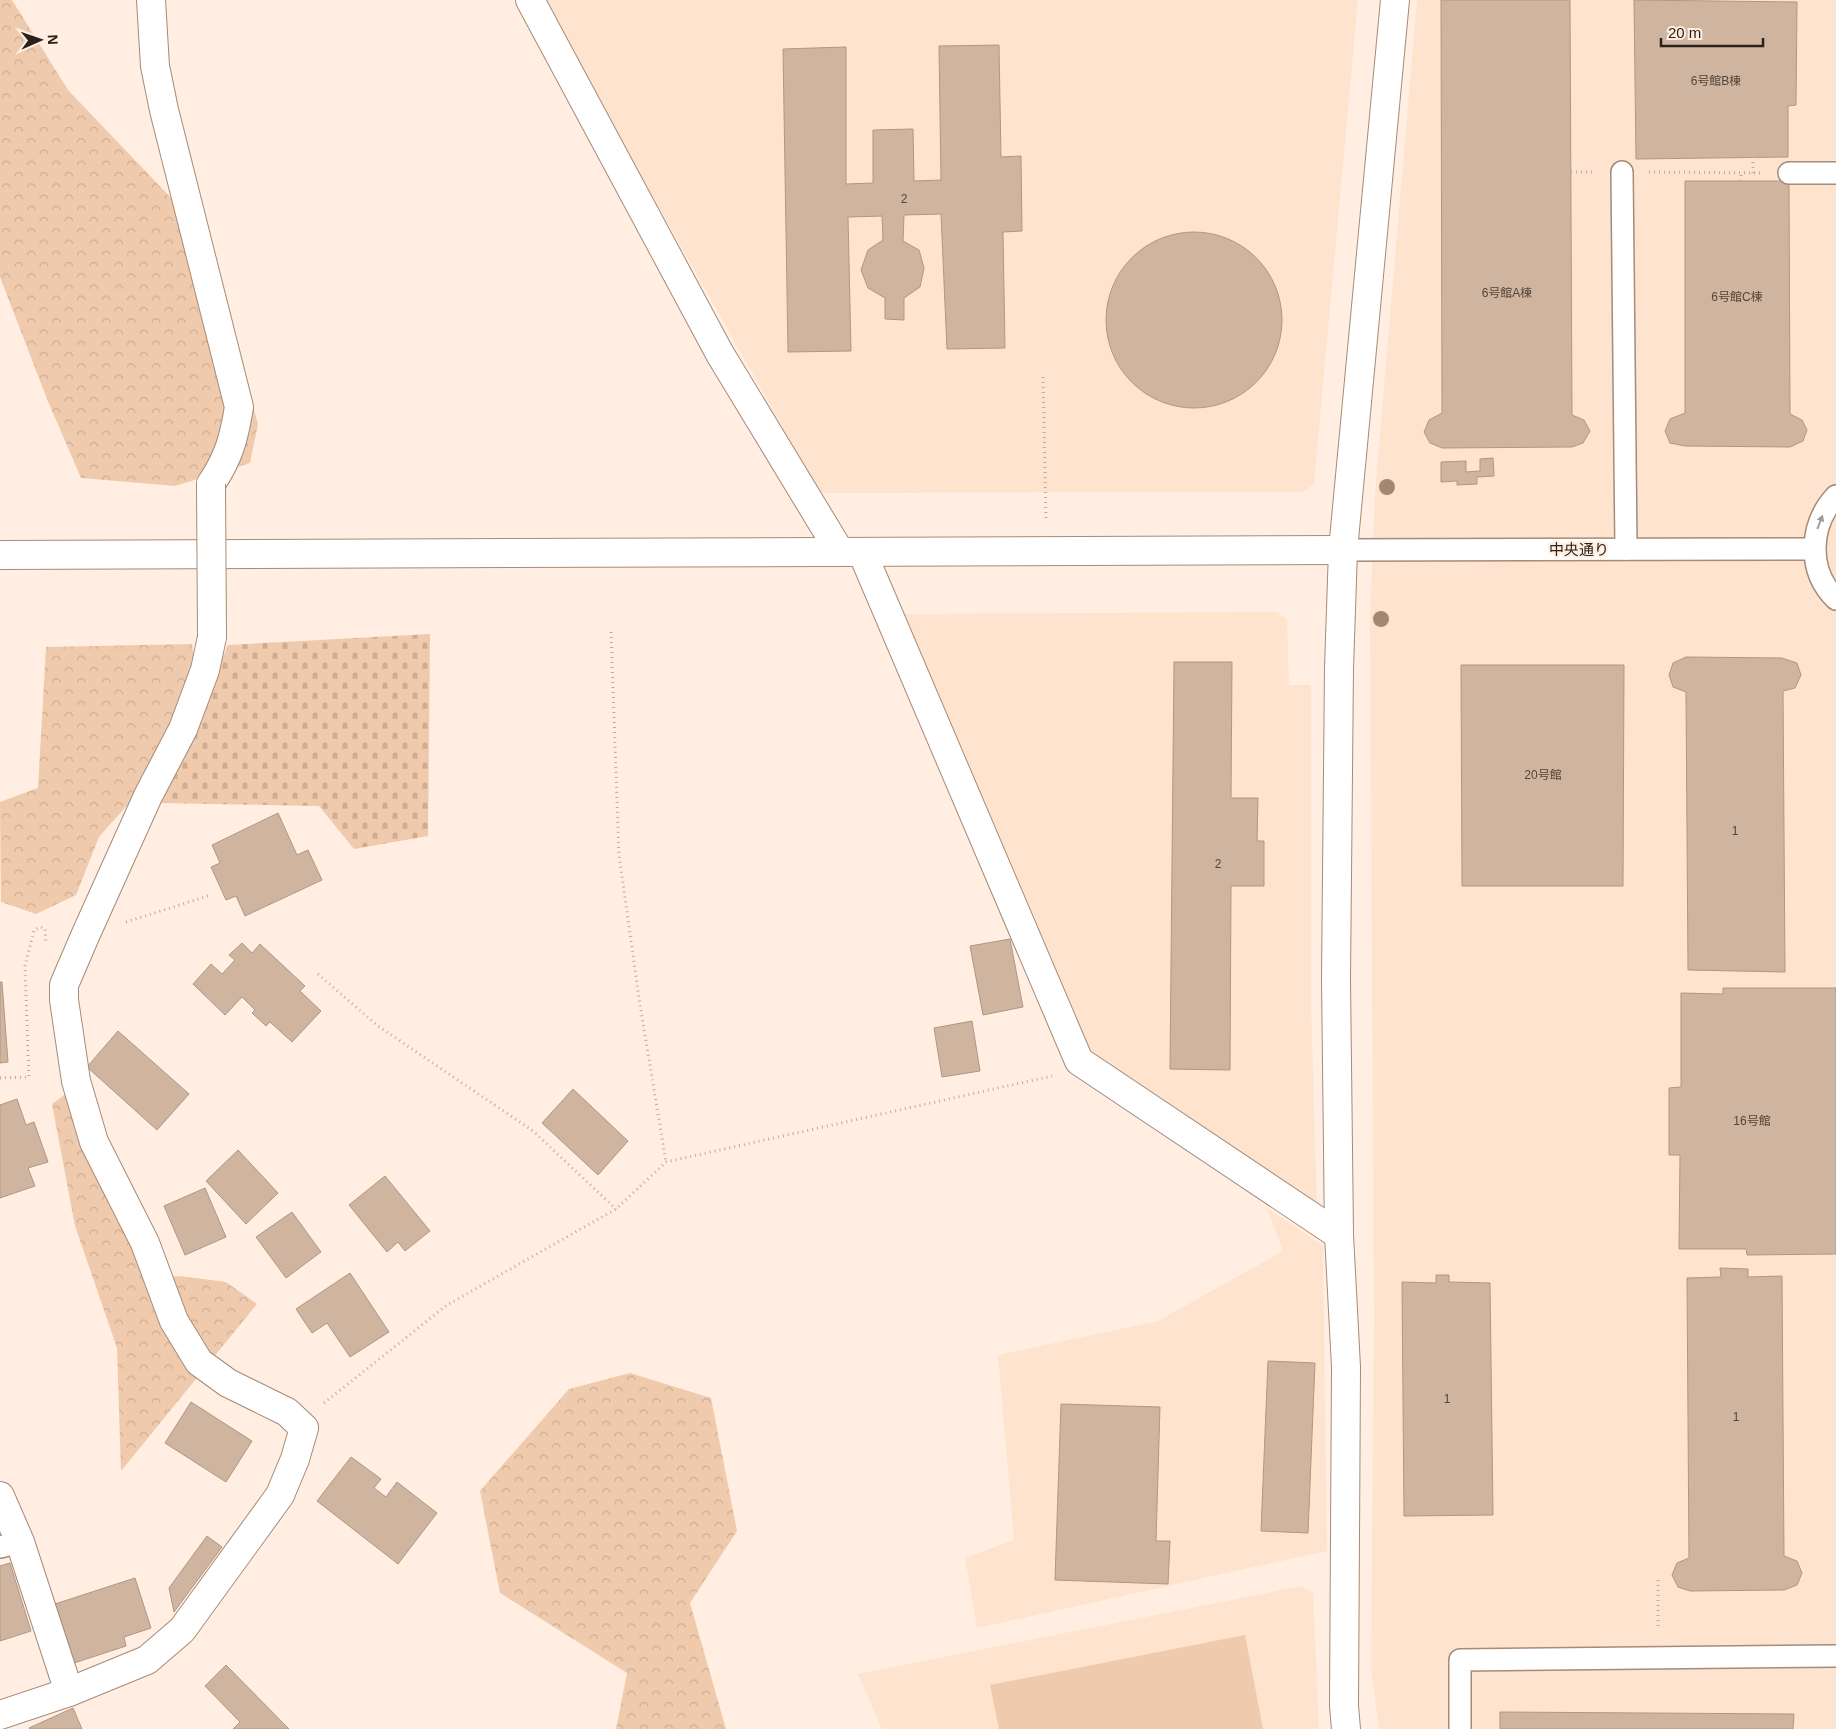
<svg xmlns="http://www.w3.org/2000/svg" width="1836" height="1729" font-family="Arial,'Noto Sans JP',sans-serif">
<style>
.built{fill:#fee3ce}
.forest{fill:url(#forest-crowns)}
.cemetery{fill:url(#cemetery-stones)}
.garden{fill:#f0caac}
.building{fill:#cfb49f;stroke:#b19783}
.lines{fill:none;stroke-linecap:round;stroke-linejoin:round}
.lane-casing{stroke:#a58b78;stroke-width:24}
.street-casing{stroke:#a58b78;stroke-width:30}
.secondary-casing{stroke:#a58b78;stroke-width:30}
.path{stroke:#bcada2;stroke-width:3;stroke-dasharray:1 4;stroke-linecap:butt}
.lane{stroke:#fff;stroke-width:21}
.street{stroke:#fff;stroke-width:28}
.secondary{stroke:#fff;stroke-width:28}
.street-bridge-casing{stroke:#a58b78;stroke-width:30;stroke-linecap:butt}
.street-bridge{stroke:#fff;stroke-width:28}
.tree{fill:#a3876f}
.oneway{fill:#a09b98}
.labels{text-anchor:middle;stroke-width:4.5;stroke-linejoin:round;paint-order:stroke}
.number-label{font-size:12px;fill:#54463a}
.street-label{font-size:15px;fill:#2b2119;stroke:#ffeee1}
</style>
<defs>
<pattern id="forest-crowns" width="20" height="18" patternUnits="userSpaceOnUse" patternTransform="scale(1.25)"><rect width="20" height="18" fill="#f0caac"/><path d="M2 6a3 3 0 1 1 6 0M12 15a3 3 0 1 1 6 0" fill="none" stroke="#cead93"/></pattern>
<pattern id="cemetery-stones" width="16" height="16" patternUnits="userSpaceOnUse" patternTransform="scale(1.25)"><rect width="16" height="16" fill="#f0caac"/><path d="M2 7V4a2 2 0 0 1 4 0v3zM10 15v-3a2 2 0 0 1 4 0v3z" fill="#cead93"/></pattern>
</defs>
<rect width="100%" height="100%" fill="#ffeee1"/>
<g class="built">
<path d="M542,0H1358L1314,484L1303,492L820,493Z"/>
<path d="M1417,0H1836V1729H1379L1371,1668L1374,1317L1370,620L1375,493Z"/>
<path d="M1277,612L1287,620L1289,685H1311V1000L1317,1212L1089,1052L903,614Z"/>
<path d="M1267,1208L1323,1246L1327,1551L977,1628L965,1558L1014,1540L998,1355L1158,1321L1283,1251Z"/>
<path d="M1302,1586L1313,1593L1319,1729H882L858,1674Z"/>
</g>
<g class="forest">
<path d="M0,0H12L68,90L173,200L194,194L258,424L250,463L175,486L81,478L47,399L0,277Z"/>
<path d="M192,644L199,699L154,775L99,837L76,895L36,914L1,902L0,802L38,788L46,647Z"/>
<path d="M77,1086L111,1143L152,1279L179,1276L226,1282L257,1304L121,1471L117,1348L75,1226L52,1104Z"/>
<path d="M630,1373L711,1398L737,1531L690,1603L726,1729H616L627,1673L500,1593L480,1491L569,1389Z"/>
</g>
<path class="cemetery" d="M430,634L428,836L354,849L319,806L161,803L228,645Z"/>
<path class="garden" d="M1245,1635L1263,1729H999L990,1685Z"/>
<g class="building">
<path d="M1441,0H1570L1572,415L1584,420L1590,431L1583,443L1572,447L1442,448L1430,443L1424,432L1429,420L1442,413Z"/>
<path d="M1634,0L1797,2L1796,105L1788,106V157L1636,159Z"/>
<path d="M999,45L1001,157L1021,156L1022,231L1003,232L1005,348L947,349L941,214L904,215L903,241L919,250L924,268L920,287L904,298V320L885,319V298L868,288L861,270L868,250L883,240L882,216L848,217L851,351L788,352L783,49L846,47V184L873,183V130L913,129L914,181L941,180L939,46Z"/>
<path d="M1685,181H1789L1790,414L1802,420L1807,430L1803,441L1790,447L1685,446L1670,443L1665,431L1670,419L1685,413Z"/>
<circle cx="1194" cy="320" r="88"/>
<path d="M1493,458L1494,476L1477,477V484L1457,485V481L1441,482V462L1466,461V472L1480,471V459Z"/>
<path d="M1686,657L1782,658L1797,663L1801,675L1795,688L1783,691L1785,972L1688,970L1686,692L1673,687L1669,675L1673,663Z"/>
<path d="M1174,662H1232L1231,798H1258L1257,841H1264V886H1231L1230,1070L1170,1069Z"/>
<path d="M1461,665H1624L1623,886H1462Z"/>
<path d="M278,813L297,855L308,850L322,880L245,916L236,896L226,900L211,867L220,863L212,845Z"/>
<path d="M1010,939L1023,1007L983,1015L970,946Z"/>
<path d="M242,943L252,953L260,944L305,986L300,991L321,1011L292,1042L270,1022L266,1026L252,1013L255,1010L242,997L225,1015L193,984L211,964L222,974L235,960L229,955Z"/>
<path d="M0,982H2L8,1062L0,1063Z"/>
<path d="M1723,988H1836V1254L1747,1255L1746,1249H1679L1680,1155H1669V1088L1681,1087V993L1723,994Z"/>
<path d="M972,1021L980,1071L942,1077L934,1028Z"/>
<path d="M118,1031L189,1094L157,1130L87,1067Z"/>
<path d="M573,1089L628,1141L598,1175L542,1123Z"/>
<path d="M17,1099L26,1125L34,1122L48,1162L28,1168L35,1186L0,1198V1105Z"/>
<path d="M238,1150L278,1193L246,1224L206,1181Z"/>
<path d="M385,1176L430,1231L405,1251L398,1242L387,1252L349,1205Z"/>
<path d="M205,1188L226,1237L185,1255L164,1206Z"/>
<path d="M292,1212L321,1252L286,1278L256,1237Z"/>
<path d="M1720,1268L1748,1269V1277L1782,1276L1784,1556L1797,1561L1802,1573L1797,1585L1784,1590L1690,1591L1678,1587L1672,1575L1677,1563L1689,1558L1687,1278L1721,1277Z"/>
<path d="M350,1273L389,1332L350,1357L327,1323L312,1333L296,1309Z"/>
<path d="M1436,1275H1449V1282L1490,1283L1493,1515L1404,1516L1402,1282L1436,1283Z"/>
<path d="M1268,1361L1315,1363L1308,1533L1261,1531Z"/>
<path d="M191,1402L252,1441L226,1482L165,1443Z"/>
<path d="M1061,1404L1160,1407L1156,1541H1170L1168,1584L1055,1580Z"/>
<path d="M351,1457L381,1479L374,1488L386,1497L397,1482L437,1513L398,1564L317,1501Z"/>
<path d="M207,1536L222,1547L174,1612L169,1588Z"/>
<path d="M10,1563L31,1631L0,1641V1566Z"/>
<path d="M135,1578L151,1628L124,1637L126,1646L74,1663L55,1604Z"/>
<path d="M226,1665L289,1729H233L240,1722L205,1686Z"/>
<path d="M73,1708L82,1729H30L29,1728Z"/>
<path d="M1500,1712L1794,1714L1793,1729H1500Z"/>
</g>
<g class="lines">
<g class="lane-casing">
<g id="lane">
<path d="M1622,172L1626,549"/>
<path d="M1789,173H1836"/>
<path d="M1836,496C1809,525 1807,571 1836,599"/>
<path d="M1343,550L1814,549"/>
<path d="M0,1547L20,1542"/>
<path d="M1460,1729V1660L1836,1656"/>
</g>
</g>
<g class="street-casing">
<g id="street">
<path d="M151,0L155,66L164,110L239,407C234,438 229,457 211,484"/>
<path d="M530,0L720,354L840,552"/>
<path d="M862,552L1079,1061L1339,1235"/>
<path d="M0,1496L20,1542L69,1692"/>
<path d="M0,1715L69,1692L147,1660L182,1630L280,1495L295,1459L304,1428L287,1412L228,1383L199,1362L174,1321L145,1243L94,1142L76,1081L64,1000V985L85,936L148,796L183,729L205,670L212,637"/>
</g>
</g>
<g class="secondary-casing">
<g id="secondary">
<path d="M0,555L1343,550"/>
<path d="M1346,1729L1344,1706L1346,1367L1339,1235L1336,978L1339,668L1343,550L1395,0"/>
</g>
</g>
<g class="path">
<path d="M1753,157V173"/>
<path d="M1571,172H1593"/>
<path d="M1649,172L1761,173"/>
<path d="M1741,181V173"/>
<path d="M1043,377L1046,520"/>
<path d="M611,632L619,855L640,1005L666,1162"/>
<path d="M126,922L211,895"/>
<path d="M318,974L378,1026L533,1131L616,1209"/>
<path d="M0,1078L29,1077L25,966L34,930L41,927L45,929L46,944"/>
<path d="M324,1403L447,1305L616,1209L666,1162L1052,1076"/>
<path d="M1658,1580V1629"/>
</g>
<use href="#lane" class="lane"/>
<use href="#street" class="street"/>
<use href="#secondary" class="secondary"/>
<g class="street-bridge-casing">
<path id="street-bridge" d="M211,484L212,637"/>
</g>
<use href="#street-bridge" class="street-bridge"/>
</g>
<g class="tree">
<circle cx="1387" cy="487" r="8"/>
<circle cx="1381" cy="619" r="8"/>
</g>
<defs><path id="oneway-solid" d="M-6-.8H1V-3.2L6.5 0L1 3.2V.8H-6Z" transform="scale(1.25)"/></defs>
<use class="oneway" href="#oneway-solid" transform="translate(1820 522) rotate(-69)"/>
<g class="labels">
<g class="number-label">
<text x="1716" y="85">6号館B棟</text>
<text x="904" y="203">2</text>
<text x="1507" y="297">6号館A棟</text>
<text x="1737" y="301">6号館C棟</text>
<text x="1543" y="779">20号館</text>
<text x="1735" y="835">1</text>
<text x="1218" y="868">2</text>
<text x="1752" y="1125">16号館</text>
<text x="1447" y="1403">1</text>
<text x="1736" y="1421">1</text>
</g>
<g class="street-label">
<text x="1579" y="555">中央通り</text>
</g>
</g>
<g transform="translate(40 40) rotate(88)" stroke="#ffeee1" stroke-width="4" paint-order="stroke">
<path d="M0-4L9 19L0 12L-9 19Z" fill="#2b2119"/>
<text y="-8" font-size="14" font-weight="bold" text-anchor="middle" fill="#2b2119">N</text>
</g>
<path d="M1661 38v8h102v-8" fill="none" stroke="#2b2119" stroke-width="2.5"/>
<text x="1668" y="38" font-size="15" fill="#2b2119" stroke="#ffeee1" stroke-width="4" paint-order="stroke">20 m</text>
</svg>
